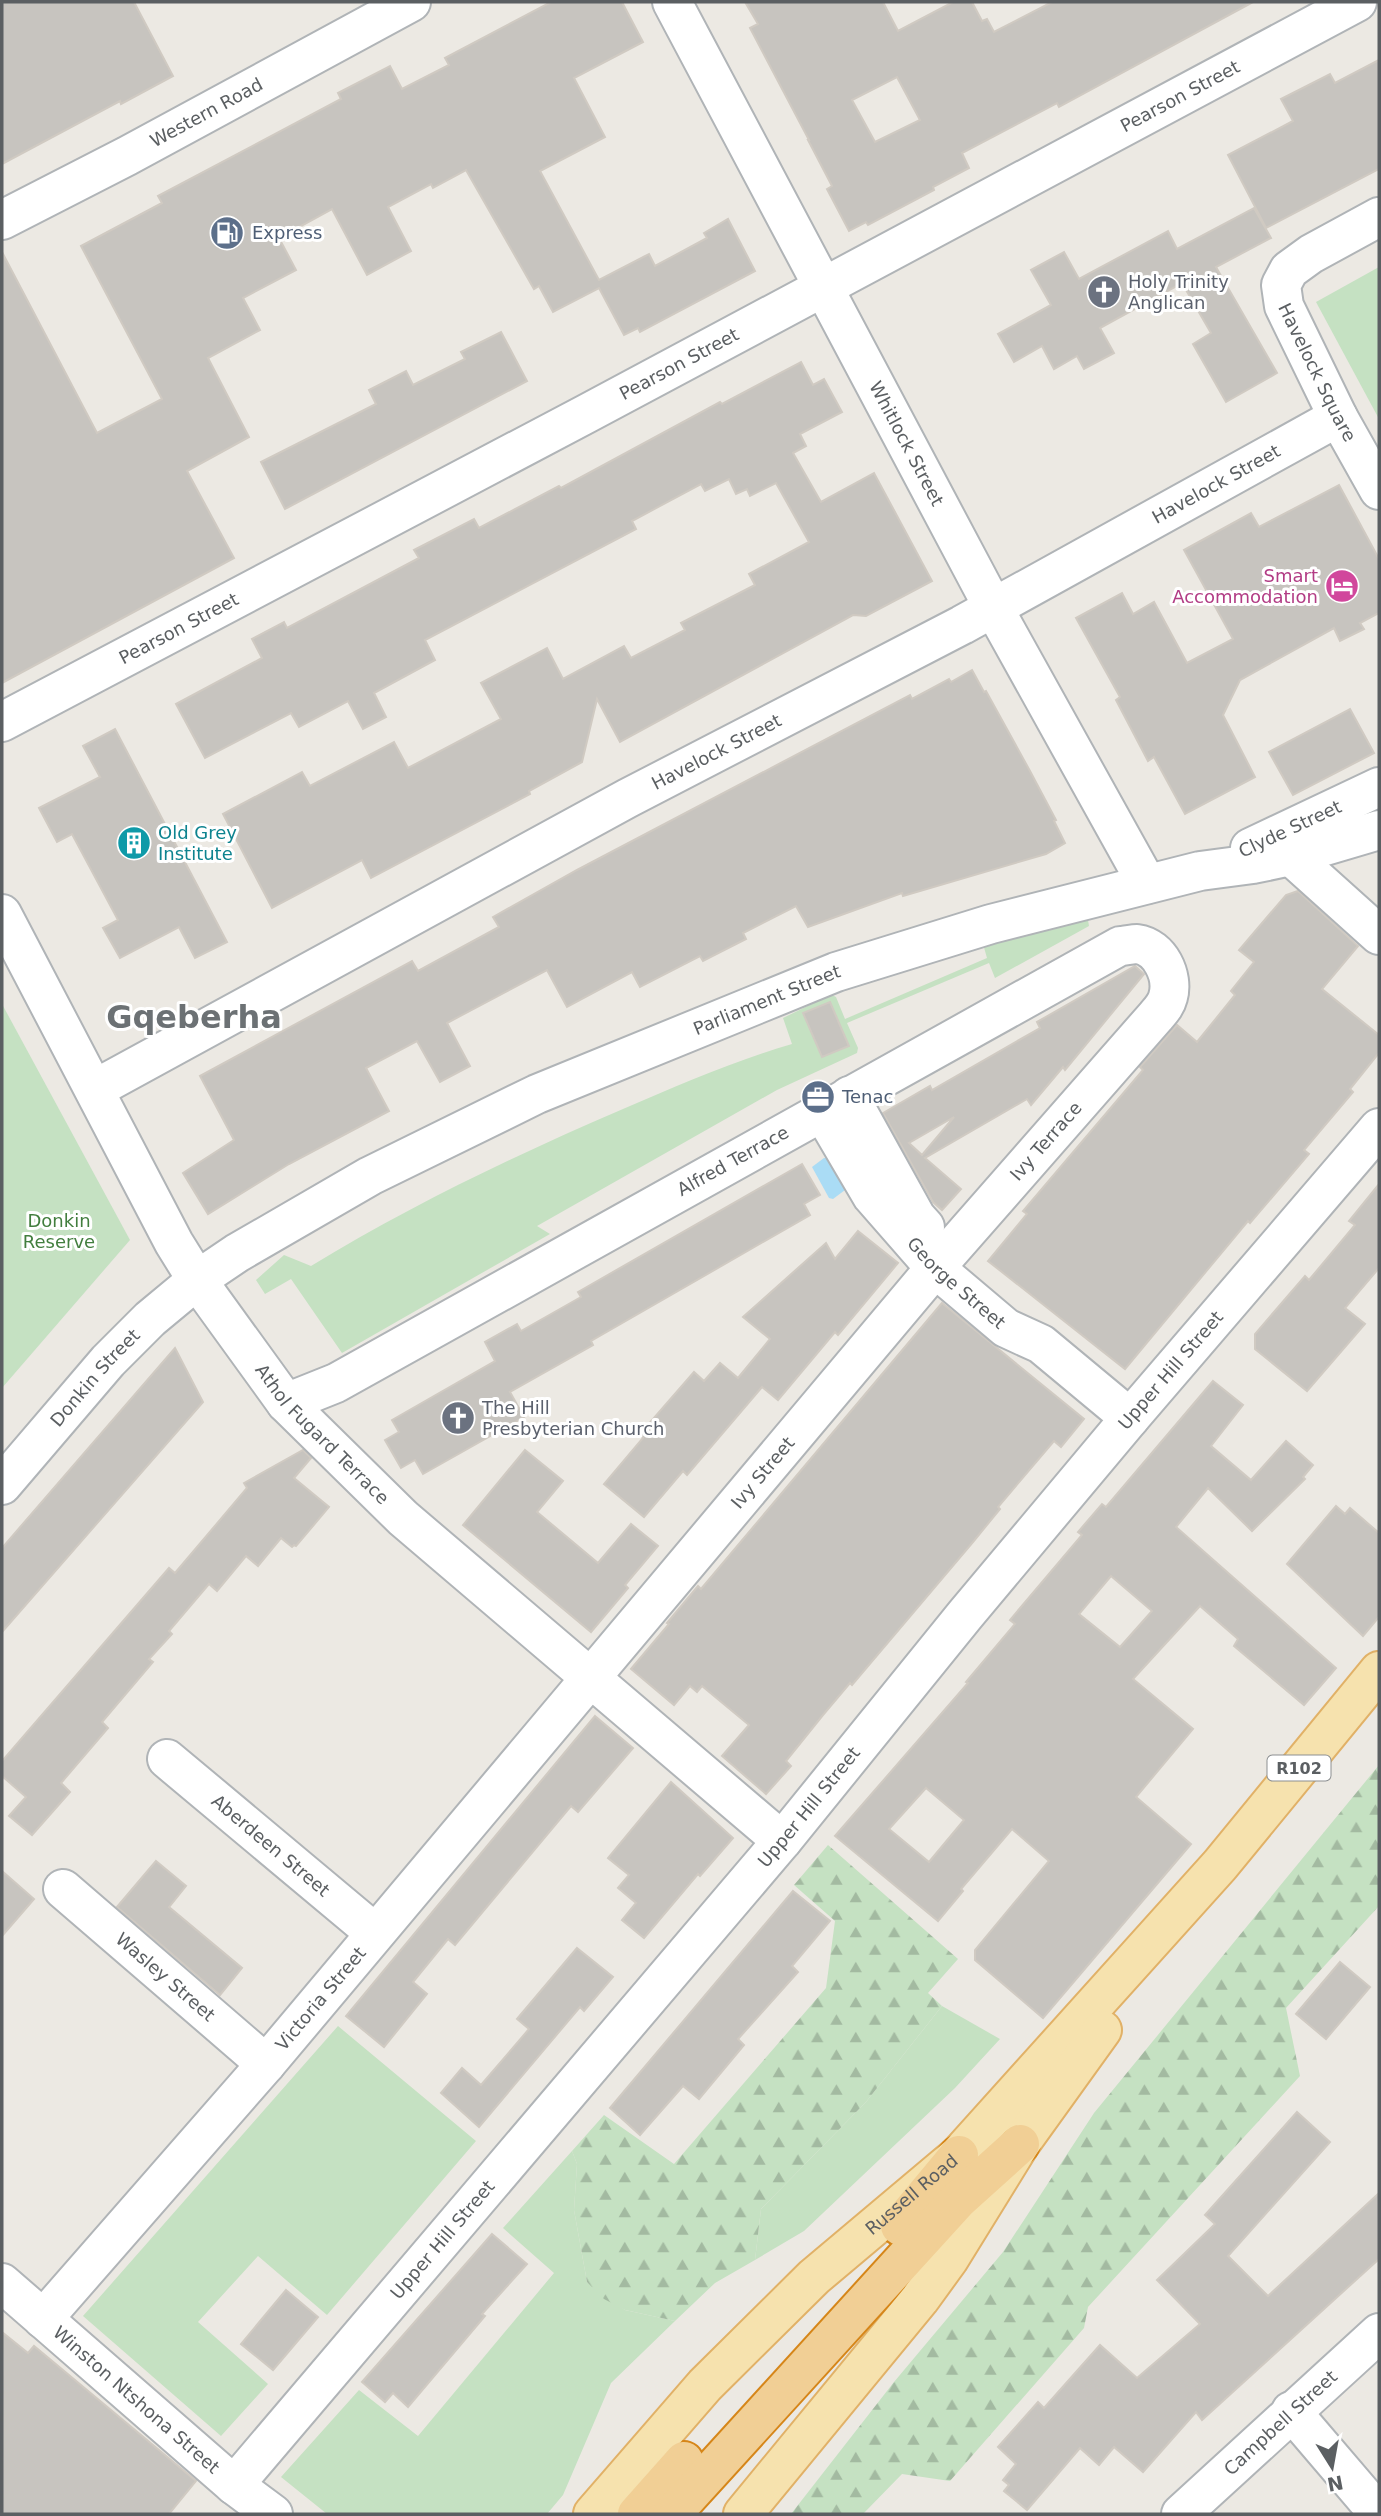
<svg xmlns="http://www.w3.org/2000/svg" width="1381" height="2516" font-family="'DejaVu Sans',sans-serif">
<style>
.green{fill:#c5e1c2}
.forest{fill:url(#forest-firs)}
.water{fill:#aadcf5}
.building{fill:#c7c4bf;stroke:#d0cac2;stroke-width:2;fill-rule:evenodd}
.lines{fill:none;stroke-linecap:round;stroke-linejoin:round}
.minor-casing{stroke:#b0b4b7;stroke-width:42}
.tertiary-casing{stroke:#b0b4b7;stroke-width:42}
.primary-casing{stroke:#e1b167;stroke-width:42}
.motorway-casing{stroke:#d68619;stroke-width:42}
.minor{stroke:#fff;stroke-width:38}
.tertiary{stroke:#fff;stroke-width:38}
.primary{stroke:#f6e2ae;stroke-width:38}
.motorway{stroke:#f1cf95;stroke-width:38}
.labels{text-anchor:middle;stroke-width:6;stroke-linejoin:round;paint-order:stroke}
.shield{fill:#fff;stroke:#8c8f91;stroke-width:2}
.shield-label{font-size:16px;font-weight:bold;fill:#5b5f62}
.street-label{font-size:18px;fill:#5b5f62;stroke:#fff}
.service-label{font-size:18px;fill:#4e5e75;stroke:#fff;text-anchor:start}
.worship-label{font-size:18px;fill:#5b616d;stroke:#fff;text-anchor:start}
.hotel-label{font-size:18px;fill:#b23c85;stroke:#fff;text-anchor:end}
.culture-label{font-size:18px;fill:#0d838f;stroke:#fff;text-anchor:start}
.park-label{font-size:18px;fill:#427e3e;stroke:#fff}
.town-label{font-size:32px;font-weight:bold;fill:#6c7174;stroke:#fff}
</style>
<defs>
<pattern id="forest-firs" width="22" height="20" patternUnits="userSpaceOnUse" patternTransform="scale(1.75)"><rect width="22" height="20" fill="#c5e1c2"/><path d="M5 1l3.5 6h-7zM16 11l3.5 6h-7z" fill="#a3baa1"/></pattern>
</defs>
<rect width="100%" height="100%" fill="#ece9e3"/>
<g class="green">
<path d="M1379,267V419L1316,302Z"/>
<path d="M1087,914L1089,926L995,978L989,963L847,1023L858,1048L857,1053L777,1090L537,1226L550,1234L342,1353L291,1279L265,1294L256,1280L284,1255L311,1266C411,1205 516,1155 623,1109C679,1085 734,1061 792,1044L783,1018L828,996L832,995L836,997L845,1019L987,958L983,944Z"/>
<path d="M2,1004L130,1240L2,1388Z"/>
<path d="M942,2006L1000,2039L955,2088L804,2231L755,2260L761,2209L866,2102Z"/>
<path d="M338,2026L476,2141L327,2315L258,2256L198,2322L268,2384L221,2436L83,2316Z"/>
<path d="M572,2151L577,2164L574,2210L587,2282L625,2310L675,2321L611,2383L563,2495L547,2514H327L281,2477L359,2390L418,2436L554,2273L503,2228Z"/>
</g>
<g class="forest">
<path d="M1379,1765V1906L1286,2008L1300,2076L1088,2307L1084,2328L950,2481L902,2474L863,2514H791L894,2382L1003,2252L1094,2113Z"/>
<path d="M828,1845L958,1959L928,1993L942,2006L866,2102L761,2209L755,2260L715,2283L675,2321L625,2310L604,2299L587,2282L574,2210L577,2164L572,2151L604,2115L674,2164L826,1988L835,1921L794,1885Z"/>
</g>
<path class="water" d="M824,1158H827L845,1190L833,1199L829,1198L812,1167Z"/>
<g class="building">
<path d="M2,2H134L173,76L121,104L120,101L2,164Z"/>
<path d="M551,2H622L643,42L574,78L605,137L540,171L599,280L649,254L655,266L707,238L704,233L728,219L755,271L640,332L638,328L624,335L599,288L553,312L539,286L534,289L466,170L433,188L431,184L388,207L411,251L367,275L332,209L279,238L296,270L243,298L260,330L208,358L249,437L187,471L234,558L2,683V252L97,433L162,399L81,246L162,203L158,196L341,99L338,93L390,66L402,89L449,65L445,58Z"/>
<path d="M745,2H883L898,31L953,2H972L982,21L987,19L994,32L1052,2H1253L1059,107L1057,103L962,153L969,168L933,187L934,190L868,225L866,222L849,231L827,189L832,186L808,140H809L750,28L758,24ZM897,77L920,120L875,142L852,100Z"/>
<path d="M1379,60V169L1266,228L1228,155L1293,121L1281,99L1330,74L1335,83Z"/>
<path d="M1254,208L1271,238L1216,267L1277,373L1226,402L1193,344L1211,333L1182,283L1100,328L1114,353L1084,369L1077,356L1054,369L1042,346L1014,362L998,334L1051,305L1031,270L1064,252L1079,279L1168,231L1177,249Z"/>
<path d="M501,332L527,381L285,509L261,462L376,404L369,390L406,371L413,385L465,359L461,352Z"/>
<path d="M801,362L813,385L824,379L842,412L800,434L806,446L793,453L821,502L874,473L932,581L866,616L853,615L620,742L597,699L582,762L529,791L530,794L371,878L362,860L272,908L223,814L302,772L310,786L394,742L408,768L501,719L481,683L547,648L563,679L624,646L631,658L685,630L681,623L755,585L749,574L809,542L776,483L750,496L747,489L736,494L729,479L705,491L701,484L632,521L636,529L425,640L435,660L374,693L386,717L363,729L348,701L299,727L291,713L205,758L176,704L262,658L252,639L284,622L287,628L419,558L414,550L474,519L479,528L559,486L561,488L720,402L722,404Z"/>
<path d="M1339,485L1379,559V613L1360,623L1364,629L1340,641L1334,628L1240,680L1223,715L1255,777L1185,814L1154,757L1148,761L1116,700L1120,697L1076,618L1122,593L1133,614L1154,602L1187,663L1233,639L1184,550L1251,513L1259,527Z"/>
<path d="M972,670L984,692L986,691L1030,771L1056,820L1054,821L1065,843L1046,854L903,896L902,893L808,927L796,906L743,933L746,939L703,961L700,956L640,987L632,972L567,1007L547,970L447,1023L470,1066L440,1082L417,1041L366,1068L389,1111L289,1164L208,1214L183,1173L234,1140L200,1076L412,961L418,971L499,927L493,917L577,870L910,695L912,699L949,679L951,682Z"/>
<path d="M1350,709L1374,753L1293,795L1269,752Z"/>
<path d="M115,729L227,942L195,958L179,927L120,958L103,928L118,920L72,834L57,842L39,808L100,777L83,746Z"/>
<path d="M1298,891L1358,946L1322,989L1379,1035V1053L1350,1089L1353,1092L1304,1150L1309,1154L1250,1223L1248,1221L1125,1369L988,1261L1027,1214L1023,1211L1143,1070L1140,1067L1177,1025L1197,1042L1235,995L1231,991L1254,962L1239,950L1286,895Z"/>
<path d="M1135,966L1144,974L1065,1070L1063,1067L1031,1105L1027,1099L925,1158L961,1189L942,1210L933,1202L883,1113L930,1086L932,1090L1040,1028L1037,1022ZM954,1117L922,1155L909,1143Z"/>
<path d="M830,1002L849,1046L822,1057L803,1013Z"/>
<path d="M802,1164L820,1195L804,1204L810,1215L591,1341L593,1345L510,1392L524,1417L423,1474L415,1460L401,1468L385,1440L399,1432L392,1420L495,1361L485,1342L517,1324L521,1331L581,1297L578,1292Z"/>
<path d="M1379,1184V1268L1345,1308L1365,1324L1307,1391L1255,1349V1334L1305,1276L1309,1280L1355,1225L1349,1221Z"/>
<path d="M858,1231L898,1263L838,1335L835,1332L778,1400L762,1387L687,1475L683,1471L644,1517L604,1484L643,1438L639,1435L694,1372L704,1381L720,1363L738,1378L770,1339L743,1317L826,1243L835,1259Z"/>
<path d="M942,1303L1084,1419L1061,1447L1054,1441L998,1507L1000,1509L973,1542L852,1685L850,1683L823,1715L786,1761L791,1766L766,1794L722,1756L749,1725L702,1686L697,1692L690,1686L674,1705L631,1669L669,1624L667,1623L698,1586L701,1589Z"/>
<path d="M175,1348L203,1402L2,1632V1548Z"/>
<path d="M1213,1381L1243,1405L1211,1446L1251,1480L1286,1441L1313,1465L1303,1477L1305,1479L1252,1531L1208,1488L1176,1527L1336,1668L1304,1705L1234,1646L1238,1639L1200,1606L1133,1679L1193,1729L1136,1797L1191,1844L1043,2018L975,1960V1950L1049,1861L1012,1829L961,1889L963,1891L938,1921L835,1836L968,1683L966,1682L1015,1624L1010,1620L1082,1535L1078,1532L1102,1504L1106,1507ZM1111,1576L1152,1611L1120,1647L1079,1614ZM926,1788L964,1820L929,1862L889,1829Z"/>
<path d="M303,1450L311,1458L294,1478L329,1507L296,1546L294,1545L292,1547L281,1538L258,1566L246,1556L217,1591L209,1584L169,1631L172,1634L149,1659L153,1662L102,1722L108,1728L61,1783L70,1792L32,1835L9,1816L26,1797L2,1776V1761L169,1568L175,1573L247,1488L244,1483Z"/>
<path d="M525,1450L563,1481L537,1512L598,1563L631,1524L658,1546L625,1585L628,1588L591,1632L463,1525Z"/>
<path d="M1336,1506L1345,1514L1350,1508L1379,1533V1617L1363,1636L1287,1564Z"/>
<path d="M595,1716L633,1748L578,1812L571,1806L455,1945L448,1939L413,1982L427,1994L384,2047L346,2016Z"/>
<path d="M671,1782L733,1838L700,1876L698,1874L644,1938L622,1920L636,1903L618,1888L629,1875L608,1858Z"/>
<path d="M156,1861L186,1886L169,1907L242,1968L220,1995L117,1907Z"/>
<path d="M2,1871L34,1899L2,1936Z"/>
<path d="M793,1891L830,1921L792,1966L798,1972L738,2039L744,2045L699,2099L683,2086L640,2135L610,2108Z"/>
<path d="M577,1948L613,1977L584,2011L580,2007L479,2127L441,2093L462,2068L481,2085L529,2029L517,2019Z"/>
<path d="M1340,1962L1370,1987L1326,2039L1296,2014Z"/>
<path d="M1297,2112L1330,2142L1228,2256L1268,2296L1379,2193V2259L1202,2420L1196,2412L1143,2472L1114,2447L1099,2465L1080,2448L1027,2510L1004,2491L1009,2485L1003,2480L1016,2464L998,2447L1038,2402L1044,2408L1100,2345L1137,2378L1200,2324L1157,2280L1215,2224L1205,2215Z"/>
<path d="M492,2234L527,2264L482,2314L485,2316L408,2407L393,2393L385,2402L362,2382Z"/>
<path d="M286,2290L318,2317L273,2370L241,2344Z"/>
<path d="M2,2332L28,2353L34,2346L196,2481L169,2514H2Z"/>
</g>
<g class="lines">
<g class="minor-casing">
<g id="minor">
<path id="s1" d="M672,2L993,607L1147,884"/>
<path id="s2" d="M1379,217L1311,254L1289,270L1281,285L1284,306L1338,417L1379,490"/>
<path id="s3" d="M2,722L586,414L1357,2"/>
<path d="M1250,848L1379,787"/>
<path d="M1291,856L1379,935"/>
<path id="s4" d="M2,914L174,1243L197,1280L286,1403L403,1518L782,1841"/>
<path id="s5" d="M95,1089L628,798L962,625L1338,417"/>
<path d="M849,1096L916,1217L925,1227"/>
<path id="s6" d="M822,1111L872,1196L935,1268L1006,1328L1041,1344L1130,1418"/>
<path id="s7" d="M2,1485L108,1361L150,1319L197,1280L237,1253L370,1176L537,1094L836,972L991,924L1200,871L1253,864L1291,856L1379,830"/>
<path id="s8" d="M167,1759L375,1933"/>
<path id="s9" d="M63,1889L266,2064"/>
<path id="s10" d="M2,2283L234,2485L273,2514"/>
<path id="s11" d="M43,2319L266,2064L935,1268L1156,1016C1161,1010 1166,1005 1168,997C1174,976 1160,947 1137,944C1132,944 1125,946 1120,946L336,1383L286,1403"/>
<path d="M1291,2411L1379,2514"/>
<path id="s12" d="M234,2485L782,1841L965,1615L1130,1418L1379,1128"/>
<path id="s13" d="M1181,2514L1379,2333"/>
</g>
</g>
<g class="tertiary-casing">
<g id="tertiary">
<path id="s14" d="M2,220L127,156L411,2"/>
</g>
</g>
<g class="primary-casing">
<g id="primary">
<path id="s15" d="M593,2514L705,2385L814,2277L959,2155L1220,1865L1379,1671"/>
<path d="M743,2514L920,2299L949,2259L1020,2144L1102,2030"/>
</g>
</g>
<g class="motorway-casing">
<g id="motorway">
<path d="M900,2226L959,2155"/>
<path d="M637,2514L684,2461"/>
<path d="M672,2514L958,2200L1020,2144"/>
</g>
</g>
<use href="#minor" class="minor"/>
<use href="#tertiary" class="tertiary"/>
<use href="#primary" class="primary"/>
<use href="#motorway" class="motorway"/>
</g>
<defs>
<g id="fuel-disc" transform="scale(1.75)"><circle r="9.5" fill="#5c6f8a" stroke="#fff"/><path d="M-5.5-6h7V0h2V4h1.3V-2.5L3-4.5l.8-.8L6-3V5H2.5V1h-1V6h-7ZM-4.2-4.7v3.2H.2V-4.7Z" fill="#fff"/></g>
<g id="church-disc" transform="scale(1.75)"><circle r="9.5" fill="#6b7280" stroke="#fff"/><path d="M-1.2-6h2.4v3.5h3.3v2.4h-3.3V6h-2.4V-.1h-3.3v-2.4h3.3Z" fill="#fff"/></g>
<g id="hotel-disc" transform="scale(1.75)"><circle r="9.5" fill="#d1479c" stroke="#fff"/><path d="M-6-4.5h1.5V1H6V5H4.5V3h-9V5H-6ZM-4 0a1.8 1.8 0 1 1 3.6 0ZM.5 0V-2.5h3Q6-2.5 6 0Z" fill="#fff"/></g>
<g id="building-disc" transform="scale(1.75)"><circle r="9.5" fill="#0f9aa8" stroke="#fff"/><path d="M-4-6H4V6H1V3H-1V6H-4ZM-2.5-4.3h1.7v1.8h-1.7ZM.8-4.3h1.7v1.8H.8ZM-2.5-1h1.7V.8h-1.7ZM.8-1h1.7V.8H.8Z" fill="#fff"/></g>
<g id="office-disc" transform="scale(1.75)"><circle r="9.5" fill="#5c6f8a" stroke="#fff"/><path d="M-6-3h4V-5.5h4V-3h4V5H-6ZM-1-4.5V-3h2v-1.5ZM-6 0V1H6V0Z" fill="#fff"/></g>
</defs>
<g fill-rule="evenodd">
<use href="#fuel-disc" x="227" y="233"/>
<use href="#church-disc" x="1104" y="292"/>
<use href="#hotel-disc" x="1342" y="586"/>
<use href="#building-disc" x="134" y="843"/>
<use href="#office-disc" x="818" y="1097"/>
<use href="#church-disc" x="458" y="1418"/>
</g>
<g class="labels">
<rect class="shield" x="1267.5" y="1755.5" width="63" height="25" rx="5"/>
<g class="shield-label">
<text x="1299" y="1774">R102</text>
</g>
<g class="street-label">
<text dy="6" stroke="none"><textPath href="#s3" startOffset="1334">Pearson Street</textPath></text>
<text dy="6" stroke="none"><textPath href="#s14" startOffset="231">Western Road</textPath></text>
<text dy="6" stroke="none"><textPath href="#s3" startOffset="766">Pearson Street</textPath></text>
<text dy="6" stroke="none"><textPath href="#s2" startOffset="217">Havelock Square</textPath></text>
<text dy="6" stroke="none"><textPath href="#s1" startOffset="500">Whitlock Street</textPath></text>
<text dy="6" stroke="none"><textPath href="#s5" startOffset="1274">Havelock Street</textPath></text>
<text dy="6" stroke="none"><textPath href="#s3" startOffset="200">Pearson Street</textPath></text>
<text dy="6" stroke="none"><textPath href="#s5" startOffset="707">Havelock Street</textPath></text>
<text transform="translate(1290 829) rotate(-25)" y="6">Clyde Street</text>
<text dy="6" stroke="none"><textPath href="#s7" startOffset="920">Parliament Street</textPath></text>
<text dy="6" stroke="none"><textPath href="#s11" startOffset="1547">Ivy Terrace</textPath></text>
<text transform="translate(733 1161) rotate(-29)" y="6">Alfred Terrace</text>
<text dy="6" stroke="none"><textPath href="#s6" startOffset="220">George Street</textPath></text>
<text dy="6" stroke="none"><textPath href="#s12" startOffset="1456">Upper Hill Street</textPath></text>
<text dy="6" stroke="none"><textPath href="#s7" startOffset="142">Donkin Street</textPath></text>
<text dy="6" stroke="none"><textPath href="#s4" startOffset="614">Athol Fugard Terrace</textPath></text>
<text dy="6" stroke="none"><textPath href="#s11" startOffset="1111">Ivy Street</textPath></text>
<text dy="6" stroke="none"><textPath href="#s12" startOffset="889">Upper Hill Street</textPath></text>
<text dy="6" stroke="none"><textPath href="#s8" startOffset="135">Aberdeen Street</textPath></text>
<text dy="6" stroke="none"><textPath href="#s9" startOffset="135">Wasley Street</textPath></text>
<text dy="6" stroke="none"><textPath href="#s11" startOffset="424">Victoria Street</textPath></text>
<text dy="6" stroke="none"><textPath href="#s15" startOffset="452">Russell Road</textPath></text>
<text dy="6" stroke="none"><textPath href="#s12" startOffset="322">Upper Hill Street</textPath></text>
<text dy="6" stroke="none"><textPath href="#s10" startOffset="178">Winston Ntshona Street</textPath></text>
<text dy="6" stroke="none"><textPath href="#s13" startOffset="135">Campbell Street</textPath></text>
</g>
<g class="service-label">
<text x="252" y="239">Express</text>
<text x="842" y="1103">Tenac</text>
</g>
<g class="worship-label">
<text x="1128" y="288">Holy Trinity<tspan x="1128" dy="21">Anglican</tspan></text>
<text x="482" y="1414">The Hill<tspan x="482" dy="21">Presbyterian Church</tspan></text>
</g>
<g class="hotel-label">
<text x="1318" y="582">Smart<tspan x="1318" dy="21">Accommodation</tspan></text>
</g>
<g class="culture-label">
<text x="158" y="839">Old Grey<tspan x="158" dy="21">Institute</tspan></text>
</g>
<g class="park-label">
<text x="59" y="1227">Donkin<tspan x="59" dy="21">Reserve</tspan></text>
</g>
<g class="town-label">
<text x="194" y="1028">Gqeberha</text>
</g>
</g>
<rect width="1381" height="2516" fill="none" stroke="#5b5f62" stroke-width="7"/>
<g transform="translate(1332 2467) rotate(169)" stroke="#ffffff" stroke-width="5" paint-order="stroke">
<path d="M0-5L12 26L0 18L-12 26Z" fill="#5b5f62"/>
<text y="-10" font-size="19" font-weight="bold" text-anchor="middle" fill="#5b5f62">N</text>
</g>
</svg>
